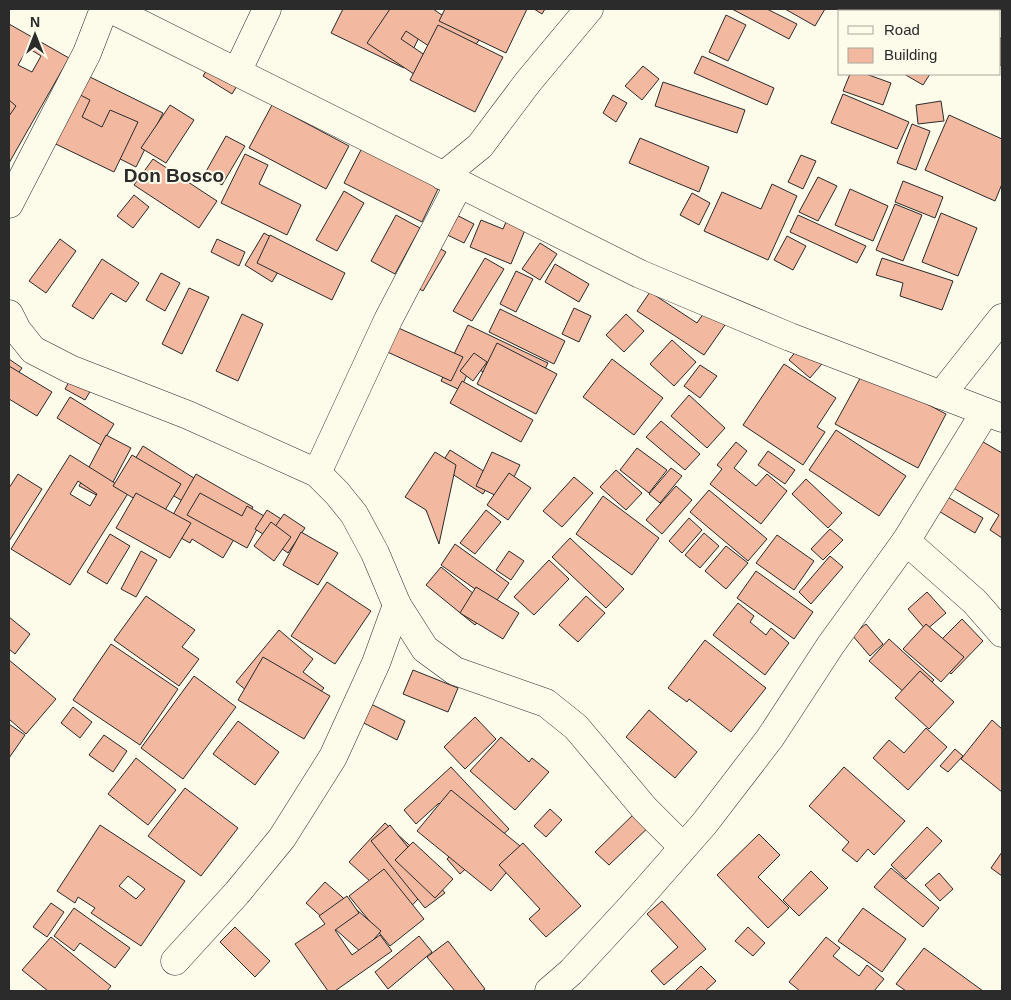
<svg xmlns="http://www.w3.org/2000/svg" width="1011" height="1000" font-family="Arial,sans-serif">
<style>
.building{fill:#f2b8a0;stroke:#2b2b2b;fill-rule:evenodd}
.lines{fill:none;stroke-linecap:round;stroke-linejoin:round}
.minor-casing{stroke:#2b2b2b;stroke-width:29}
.tertiary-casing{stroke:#2b2b2b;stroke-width:29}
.minor{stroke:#fdfbea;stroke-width:28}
.tertiary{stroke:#fdfbea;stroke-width:28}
.labels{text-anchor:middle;stroke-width:4;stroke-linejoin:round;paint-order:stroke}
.district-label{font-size:19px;font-weight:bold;fill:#2b2b2b;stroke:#fdfbea}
</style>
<rect width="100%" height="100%" fill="#fdfbea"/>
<g class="building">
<path d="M343,9H407L428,19L404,68L331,33Z"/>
<path d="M390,9H433L479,40L449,84L438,77L450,60L406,31L401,39L438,64L426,82L367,43Z"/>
<path d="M445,9H527L506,53L439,21Z"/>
<path d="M534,9H545L542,14Z"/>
<path d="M732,9H767L797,24L789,39Z"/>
<path d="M785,9H825L815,26Z"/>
<path d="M870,9H887L891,11H868Z"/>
<path d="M726,15L746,25L728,61L709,52Z"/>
<path d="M9,24L69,58L9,163ZM28,48L41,56L32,72L18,65Z"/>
<path d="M438,25L503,57L475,112L410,80Z"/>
<path d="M1000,38L1002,39V66L1000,65Z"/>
<path d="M702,56L774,88L767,105L694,73Z"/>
<path d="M214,58L243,76L232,94L203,76Z"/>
<path d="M643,66L659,79L642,100L625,86Z"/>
<path d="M850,74H866L891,83L883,105L843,91Z"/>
<path d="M904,74H930L923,85Z"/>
<path d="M88,76L163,113L136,167L61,129Z"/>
<path d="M663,82L745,110L737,133L655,106Z"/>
<path d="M63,86L90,100L82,117L102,127L110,110L138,122L114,172L39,136Z"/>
<path d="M843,94L909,122L897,149L831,123Z"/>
<path d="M613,95L627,103L616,122L603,113Z"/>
<path d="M9,100L16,106L9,116Z"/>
<path d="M941,101L944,121L918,124L916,105Z"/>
<path d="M170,105L194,120L166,163L141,148Z"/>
<path d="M272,105L349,146L326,189L249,148Z"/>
<path d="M949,115L1002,139V184L995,201L925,170Z"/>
<path d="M912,124L930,131L916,170L897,163Z"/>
<path d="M226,136L245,146L222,185L204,175Z"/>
<path d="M640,138L709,167L699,192L629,163Z"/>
<path d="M362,148L439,187L422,222L344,183Z"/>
<path d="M245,154L268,165L259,184L301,205L287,235L221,203Z"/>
<path d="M801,155L816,161L803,189L788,182Z"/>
<path d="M153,159L217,201L199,228L134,185Z"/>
<path d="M818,177L837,186L818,221L799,212Z"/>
<path d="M903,181L943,197L935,218L895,202Z"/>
<path d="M772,184L797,196L768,260L704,231L722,192L761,209Z"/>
<path d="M850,189L888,206L873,241L835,225Z"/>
<path d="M344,191L364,203L337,251L316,240Z"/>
<path d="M692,193L710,203L699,225L680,215Z"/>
<path d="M134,195L149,207L133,228L117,216Z"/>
<path d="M895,204L922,215L903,261L876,250Z"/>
<path d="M443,208L474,224L464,243L433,228Z"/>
<path d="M941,213L977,228L958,276L922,262Z"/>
<path d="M396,215L420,228L395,274L371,261Z"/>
<path d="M798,215L866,246L857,263L790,232Z"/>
<path d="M481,220L503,229L506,222L525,230L511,264L470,247Z"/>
<path d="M264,233L292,249L272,282L245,265Z"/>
<path d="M270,235L345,273L332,300L257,263Z"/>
<path d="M787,236L806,246L793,270L774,260Z"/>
<path d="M60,239L76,251L46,293L29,281Z"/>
<path d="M217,239L245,252L239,266L211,252Z"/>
<path d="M427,241L446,252L423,291L404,280Z"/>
<path d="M540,243L557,254L540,280L522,269Z"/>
<path d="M485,258L504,269L472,321L453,311Z"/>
<path d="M882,258L953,281L942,310L900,296L903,283L876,275Z"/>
<path d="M102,259L139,283L126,302L111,293L93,319L72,306Z"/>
<path d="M555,264L589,284L579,302L545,282Z"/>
<path d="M516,271L533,279L516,312L500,304Z"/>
<path d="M161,273L180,283L165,311L146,300Z"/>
<path d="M189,288L209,297L182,354L162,344Z"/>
<path d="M650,292L697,323L714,298L734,312L704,355L637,311Z"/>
<path d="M574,308L591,316L579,342L562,334Z"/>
<path d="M500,309L565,341L554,364L489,332Z"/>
<path d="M242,314L263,324L238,381L216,371Z"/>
<path d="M626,314L644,331L624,352L606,335Z"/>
<path d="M468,325L548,363L532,395L471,366L460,390L441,381Z"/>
<path d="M394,326L463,357L451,381L383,350Z"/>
<path d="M672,340L696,362L674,386L650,364Z"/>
<path d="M804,341L826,359L810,378L789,360Z"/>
<path d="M497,343L557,374L536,414L477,384Z"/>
<path d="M474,353L487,362L473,381L460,371Z"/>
<path d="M9,359L22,368L9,386Z"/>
<path d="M612,359L663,398L634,435L583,397Z"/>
<path d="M784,364L836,398L817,427L825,432L803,465L743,425Z"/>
<path d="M700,365L717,376L700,398L684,386Z"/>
<path d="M9,366L52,392L37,416L9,399Z"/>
<path d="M78,366L98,378L85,400L65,389Z"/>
<path d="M864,371L946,414L918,468L835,424Z"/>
<path d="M462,381L533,420L521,442L450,403Z"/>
<path d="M689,395L725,428L707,448L671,416Z"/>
<path d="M70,397L114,424L101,445L57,418Z"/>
<path d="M661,421L700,454L685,470L646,437Z"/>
<path d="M836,430L906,476L879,516L809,470Z"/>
<path d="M106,435L131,448L104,499L79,486Z"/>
<path d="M973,436L1002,453V538L990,530L999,515L945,483Z"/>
<path d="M736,442L747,451L734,468L756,486L767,474L787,491L761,524L710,484L722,469L717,465Z"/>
<path d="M143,446L197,480L184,502L129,469Z"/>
<path d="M637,448L667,470L649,493L620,470Z"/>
<path d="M450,450L493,477L483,494L440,466Z"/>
<path d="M768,451L795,470L785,484L758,465Z"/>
<path d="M435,452L456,465L439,544L426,510L405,497Z"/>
<path d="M492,452L520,465L503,499L476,486Z"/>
<path d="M70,455L129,492L70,585L11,549ZM78,481L97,494L90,506L70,494Z"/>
<path d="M132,455L181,484L162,515L113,486Z"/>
<path d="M671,468L682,476L660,503L649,494Z"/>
<path d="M616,470L642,493L626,510L600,487Z"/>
<path d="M509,473L531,488L508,520L487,505Z"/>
<path d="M18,474L42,489L9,541V488Z"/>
<path d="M196,474L253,507L223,558L192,539L190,543L165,529Z"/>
<path d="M574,477L593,493L562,527L543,511Z"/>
<path d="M806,479L842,513L828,528L792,494Z"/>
<path d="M676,486L692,500L662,534L646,520Z"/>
<path d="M709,490L767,539L748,561L690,512Z"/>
<path d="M136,493L191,523L170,558L116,528Z"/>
<path d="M200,493L242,516L247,506L264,516L247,548L187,515Z"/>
<path d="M941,493L983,518L975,533L932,507Z"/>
<path d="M603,496L659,538L632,575L576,534Z"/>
<path d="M267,510L289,524L277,543L255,529Z"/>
<path d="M486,510L501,522L475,554L460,543Z"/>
<path d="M284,514L305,528L288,553L267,538Z"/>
<path d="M689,518L702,530L682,553L669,541Z"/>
<path d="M271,522L291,537L274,561L254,546Z"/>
<path d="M830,529L843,540L823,560L811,549Z"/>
<path d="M301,532L338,553L318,585L283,565Z"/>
<path d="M704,533L719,546L700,568L685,555Z"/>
<path d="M110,534L130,546L107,584L87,572Z"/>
<path d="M777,535L814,561L794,590L756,563Z"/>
<path d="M570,538L624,589L606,608L552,557Z"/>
<path d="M455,544L509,583L495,603L441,565Z"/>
<path d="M726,546L748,563L726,589L705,571Z"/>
<path d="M141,551L157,560L136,597L121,589Z"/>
<path d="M509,551L524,561L511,580L496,570Z"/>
<path d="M830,556L843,567L811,604L799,592Z"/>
<path d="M549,560L569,579L534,615L514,597Z"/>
<path d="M441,567L490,607L475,625L426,585Z"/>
<path d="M756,571L813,612L794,639L737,598Z"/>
<path d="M327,582L371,611L335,664L291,636Z"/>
<path d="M476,587L519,613L503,639L460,613Z"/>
<path d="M927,592L946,613L926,630L908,609Z"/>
<path d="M146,596L195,630L182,647L199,659L179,686L114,640Z"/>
<path d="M586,596L605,613L578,642L559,625Z"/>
<path d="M738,603L754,616L750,622L766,635L771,628L789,643L765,675L713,635Z"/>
<path d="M9,617L30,634L15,654L9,649Z"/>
<path d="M962,619L983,641L951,674L929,652Z"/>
<path d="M866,624L883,644L870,656L852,635Z"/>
<path d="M926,624L964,657L941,682L903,649Z"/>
<path d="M279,630L313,659L303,672L324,688L291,727L236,682Z"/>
<path d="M889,639L934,680L914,701L869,661Z"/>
<path d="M705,640L766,688L731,732L689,699L687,702L668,688Z"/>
<path d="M111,644L178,689L140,745L73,700Z"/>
<path d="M263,657L330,696L304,739L238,700Z"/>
<path d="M9,660L56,699L26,734L9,719Z"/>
<path d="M413,670L458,688L448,712L403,694Z"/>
<path d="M920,671L954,702L929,729L895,698Z"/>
<path d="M194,676L236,707L183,779L141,748Z"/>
<path d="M365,701L405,721L397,740L356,719Z"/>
<path d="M73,707L92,722L80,738L61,723Z"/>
<path d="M649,710L697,752L675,778L626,737Z"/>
<path d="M475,717L496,739L465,769L444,747Z"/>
<path d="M992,720L1002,729V792L961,759Z"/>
<path d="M238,721L279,752L255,785L213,754Z"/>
<path d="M9,724L25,735L9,758Z"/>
<path d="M926,728L947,747L908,790L873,758L889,740L904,753Z"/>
<path d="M104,735L127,751L113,772L89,755Z"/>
<path d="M501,737L529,762L532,758L549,772L515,810L470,771Z"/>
<path d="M955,749L963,756L948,772L940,766Z"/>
<path d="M136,758L176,790L148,825L108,794Z"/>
<path d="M451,767L509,829L460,874L447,859L470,838L439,803L416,824L404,810Z"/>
<path d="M844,767L905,821L874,855L868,849L857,862L842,850L849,842L809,806Z"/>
<path d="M185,788L238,828L201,876L148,836Z"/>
<path d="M451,790L525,850L491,891L417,831Z"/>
<path d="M550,809L562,820L546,837L534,826Z"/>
<path d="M638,810L652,824L609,865L595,852Z"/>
<path d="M385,823L441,874L405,913L349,862Z"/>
<path d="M100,825L185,881L141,946L91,913L95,908L78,897L75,903L57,891ZM128,876L145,889L136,899L119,886Z"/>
<path d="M390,825L445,893L425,908L371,841Z"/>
<path d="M927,827L942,841L906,879L891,865Z"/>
<path d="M759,834L780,855L758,877L789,908L768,928L717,875Z"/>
<path d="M413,842L453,879L435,898L395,860Z"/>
<path d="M523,843L581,906L546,937L529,919L540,909L499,865Z"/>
<path d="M1002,852V876L991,868Z"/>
<path d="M891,868L939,908L923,927L874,887Z"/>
<path d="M384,869L424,919L390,946L349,896Z"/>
<path d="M811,871L828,888L799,916L783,900Z"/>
<path d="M939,873L953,889L940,901L925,885Z"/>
<path d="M325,882L381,931L362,953L306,903Z"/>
<path d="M347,896L359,913L335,930L352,955L380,935L392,951L335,991H328L295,944L325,924L319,916Z"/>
<path d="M662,901L706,949L664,985L651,971L678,947L647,914Z"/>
<path d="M51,903L64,912L47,937L33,927Z"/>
<path d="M74,908L130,948L115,968L80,943L74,951L54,936Z"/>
<path d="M863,908L906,939L882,972L838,941Z"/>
<path d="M235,927L270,961L255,977L220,942Z"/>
<path d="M748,927L765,943L753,956L735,941Z"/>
<path d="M419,936L432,952L388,989L375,972Z"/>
<path d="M51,937L111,986L107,991H48L22,970Z"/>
<path d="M826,937L840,948L833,956L859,976L867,965L884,979L874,991H800L789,982Z"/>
<path d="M448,941L485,989L482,991H455L427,957Z"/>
<path d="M924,948L983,991H906L896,984Z"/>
<path d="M701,966L716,981L705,991H675Z"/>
</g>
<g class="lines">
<g class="minor-casing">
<g id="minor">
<path d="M237,72L267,9"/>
<path d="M443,176L480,146L528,82L589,9"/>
<path d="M9,204L87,53L104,9"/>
<path d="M9,314L17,330L33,350L70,369L188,415L317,473L337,493L354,514L375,553L397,605L425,649L455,671L546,703L576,727L645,809L683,847"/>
<path d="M941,395L1002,318"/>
<path d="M317,473L388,320L459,184"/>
<path d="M906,541L975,602L1002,633"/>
<path d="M175,961L237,893L282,838L333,757L376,663L397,605"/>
<path d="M549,991L571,972L632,906L704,824L770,738L830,646L906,541L985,412"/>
</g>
</g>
<g class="tertiary-casing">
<path id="tertiary" d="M111,9L640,274L790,337L1002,418"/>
</g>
<use href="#minor" class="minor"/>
<use href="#tertiary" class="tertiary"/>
</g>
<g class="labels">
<g class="district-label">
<text x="174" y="182">Don Bosco</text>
</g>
</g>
<rect width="1011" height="1000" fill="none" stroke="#2b2b2b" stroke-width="20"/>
<rect x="838" y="10" width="162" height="65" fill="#fdfbea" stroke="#a9a89e"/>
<rect x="848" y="26" width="25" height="8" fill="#fdfbea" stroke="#a9a89e"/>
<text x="884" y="35" font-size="15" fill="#2b2b2b">Road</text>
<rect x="848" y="48" width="25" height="15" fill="#f2b8a0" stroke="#a9a89e"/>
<text x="884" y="60" font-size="15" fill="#2b2b2b">Building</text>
<g transform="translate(35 35)" stroke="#fdfbea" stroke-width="4" paint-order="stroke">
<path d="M0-4L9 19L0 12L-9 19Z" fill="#2b2b2b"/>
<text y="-8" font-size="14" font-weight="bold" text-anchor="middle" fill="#2b2b2b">N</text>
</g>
</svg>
